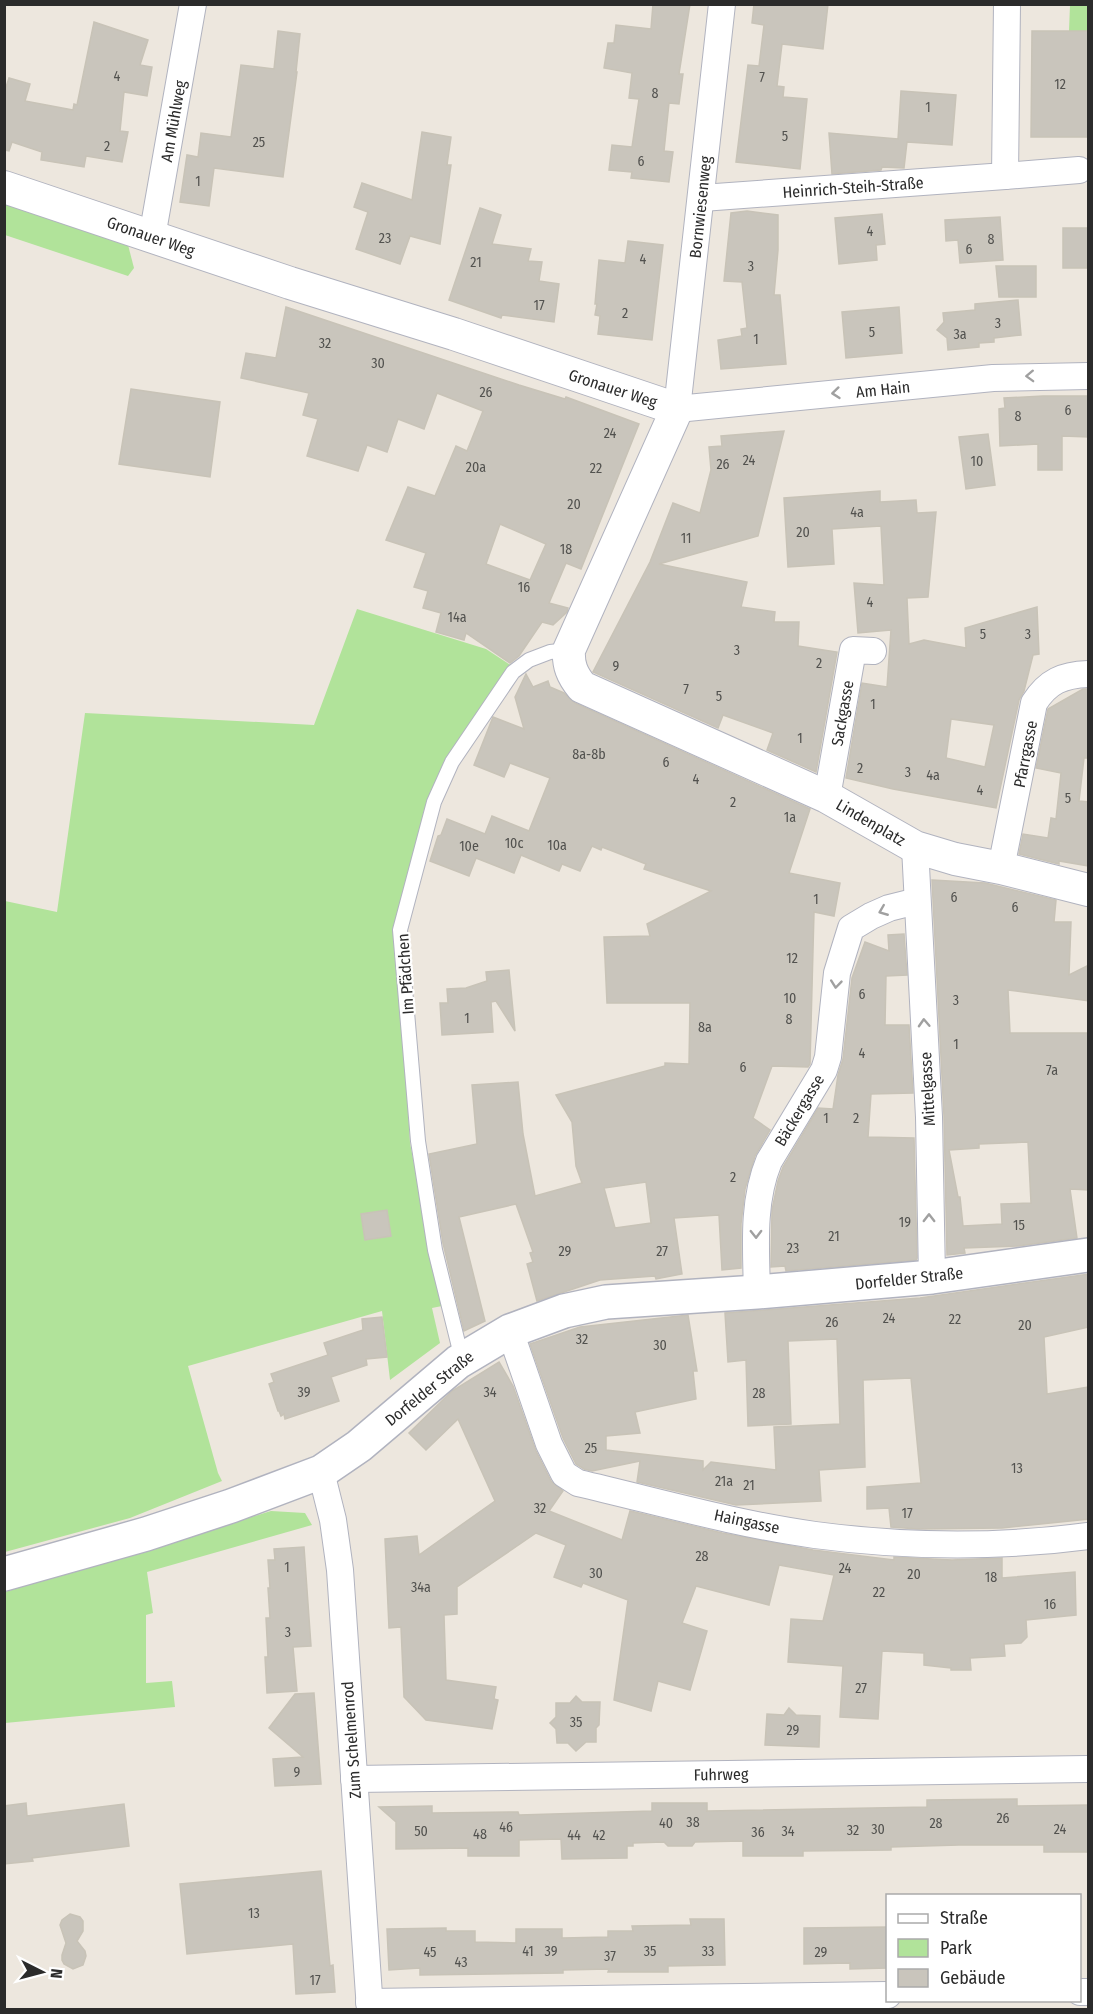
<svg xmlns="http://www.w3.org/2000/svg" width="1093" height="2014" font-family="'Fira Sans Condensed',sans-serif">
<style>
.green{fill:#b1e39a}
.building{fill:#c9c5bc;stroke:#c8c3b7;stroke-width:1.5;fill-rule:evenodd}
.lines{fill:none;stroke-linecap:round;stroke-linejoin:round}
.service-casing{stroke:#b1b3bf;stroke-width:16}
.minor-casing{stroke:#b1b3bf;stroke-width:28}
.tertiary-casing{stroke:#b1b3bf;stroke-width:34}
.secondary-casing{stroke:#b1b3bf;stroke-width:36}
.service{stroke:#fff;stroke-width:14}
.minor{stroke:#fff;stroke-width:26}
.tertiary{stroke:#fff;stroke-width:32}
.secondary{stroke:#fff;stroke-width:33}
.oneway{stroke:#a0a0a0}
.labels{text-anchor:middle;stroke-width:4.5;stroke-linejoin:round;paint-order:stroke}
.number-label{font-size:14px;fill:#52524f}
.street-label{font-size:16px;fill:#2b2b2b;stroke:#fff}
</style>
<rect width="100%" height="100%" fill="#ede7de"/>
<g class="green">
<path d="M1070,5H1088V31H1069Z"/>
<path d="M5,202L127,241L134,268L128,276L5,235Z"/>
<path d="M357,609L486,649L512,666L451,751L397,921L410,1143L442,1306L432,1308L440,1343L390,1380L382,1311L188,1366L218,1473L222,1481L130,1518L5,1552V901L57,912L85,713L314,725Z"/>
<path d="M271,1511L305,1513L312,1525L147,1572L153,1613L146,1615V1683L172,1681L175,1707L5,1723V1592Z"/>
</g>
<g class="building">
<path d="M653,4H690L679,74H683L679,104L669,103L664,151L673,152L669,182L631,178L632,172L609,170L612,145L632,147L639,99L629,98L632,73L604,68L608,43H614L616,25L651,29Z"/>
<path d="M754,4H828L823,49L782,44L777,86L784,87L783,97L807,99L800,169L736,162L748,65L759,66L764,25L752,23Z"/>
<path d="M94,22L148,40L140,65L152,67L147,96L124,92L120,131L128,132L122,162L86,156L84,167L41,160L42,152L12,142L9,151L4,150V93L9,78L30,84L25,101L73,110L74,104L77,105Z"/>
<path d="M278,31L300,34L296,72H297L283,177L214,168L209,206L180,202L187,155L198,157L201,133L231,137L241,65L274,69Z"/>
<path d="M1032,31H1089V137H1031Z"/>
<path d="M901,91L956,95L952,145L907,142L904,168L882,167L881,170L832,174L829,133L898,139Z"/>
<path d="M422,132L451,137L447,165H451L440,244L410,236L400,264L356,249L368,212L354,207L362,183L412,200Z"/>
<path d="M480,208L501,215L492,244L531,249L528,261L542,262L539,281L559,284L554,322L502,315L501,318L449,300Z"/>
<path d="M747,211L778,215V250L774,295H780L786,364L721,369L718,340L742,336L741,329L747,328L742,282L724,281L731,213Z"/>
<path d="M882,214L885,244L876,245L877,260L839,264L835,218Z"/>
<path d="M1000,217L1003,260L960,263L958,240L946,241L945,220Z"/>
<path d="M1063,228H1089V264H1087V268H1063Z"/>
<path d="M628,241L663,245L652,340L598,334L600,316L595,315L597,304H595L599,260L625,263Z"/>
<path d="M996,266H1036V297H999Z"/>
<path d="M1018,300L1021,335L994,338V342L979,343V347L948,350L947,338L937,330L944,322L943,313L975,310V304Z"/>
<path d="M286,307L519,385L565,399L566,397L639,424L581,569L566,563L549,603L568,608L567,612L553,625L542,622L519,656L510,663L466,633L464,640L436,632L441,613L423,608L428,591L414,587L426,553L386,540L408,487L435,496L456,446L467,451L483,411L437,393L424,429L398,419L387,452L367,445L358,471L307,456L318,419L303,415L309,393L241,378L246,353L276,358ZM500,524L546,544L530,580L486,564Z"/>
<path d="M899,307L902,353L846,358L842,312Z"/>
<path d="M131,389L220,402L210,477L119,464Z"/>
<path d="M1043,396H1089V437L1062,436V470H1038V444L1000,446L999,409L1005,408L1004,398Z"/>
<path d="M784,431L758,536L659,564L747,582L741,607L775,612L774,622H799L798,646L837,652L816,772L767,750L773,733L723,715L718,728L593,672L650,562L673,503L700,513L711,470L709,447L722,446L721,436Z"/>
<path d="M988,434L995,485L966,489L959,437Z"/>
<path d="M880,491V502L916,500L917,513L936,512L928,597L907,598L909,644L924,640L966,648L965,628L1037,607L1039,654L1033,655L1024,691L1019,700L996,808L893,789L846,778L862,683L887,687L891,630L858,633L854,583L884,585L881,526L832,529L834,564L788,567L784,498ZM951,719L994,725L985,767L946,758Z"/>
<path d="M526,674L533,687L548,681L550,687L564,693L575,703L810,809L789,873L840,883L834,916L814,912L810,1064L808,1067L772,1066L753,1118L770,1130L755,1156L745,1189L741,1224V1268L722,1270L719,1215L674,1218L682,1274L656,1279L655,1276L600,1280L537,1301L527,1264L533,1262L530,1253L533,1252L516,1204L459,1217L485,1321L464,1331L443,1243L429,1154L477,1144L472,1085L518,1082L523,1134L535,1196L582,1183L576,1166L572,1122L556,1095L665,1066V1063L689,1064L690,1003H607L604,937L650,936L647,924L711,891L644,869L646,864L602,847L601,850L592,846L580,871L562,864L559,871L521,855L514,873L476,858L469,876L430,861L438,836L441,835L447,819L485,834L492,816L529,831L550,778L510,763L504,777L474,765L493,717L524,729L515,697ZM646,1182L651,1223L615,1228L604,1188Z"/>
<path d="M1083,689H1089V758H1084L1079,801L1089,802V866L1059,861V864L1019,854L1023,834L1048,838L1051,818L1056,819L1061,773L1036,768L1048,709Z"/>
<path d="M932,880L985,883L1056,900L1054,922H1071L1069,975L1089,965V1001L1008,990L1010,1033H1089V1190L1070,1189L1077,1238L1018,1246L964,1248L965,1253L947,1255L944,1116ZM1028,1142L1031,1203L1001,1204L1002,1224L963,1226L960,1197H958L949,1150L979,1148V1144Z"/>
<path d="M904,934L907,975L886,976L885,1025H909L913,1093L871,1094L868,1137L914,1138L917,1258L916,1260L786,1271L785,1266L771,1267L772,1210L778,1181L783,1167L818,1108L833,1109L838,1075L843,1059L852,978L865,942L889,951L888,935Z"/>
<path d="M509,970L515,1031L496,1001L491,1002L493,1032L442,1035L440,1003H448L447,989L466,988L487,981L486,972Z"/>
<path d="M387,1210L391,1236L365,1240L361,1214Z"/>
<path d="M1089,1274V1327L1044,1337L1047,1394L1089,1387V1519L1002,1528L918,1529L891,1527L889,1508L867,1509V1487L921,1483L911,1378L863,1380L865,1467L819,1470L821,1501L736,1505L637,1482L640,1461L592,1471L584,1469L576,1464L563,1438L530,1344L580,1327L688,1315L697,1371H693L696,1399L635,1412L640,1433L606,1436V1450L703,1461V1470L711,1462L776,1470L774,1427L840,1424L837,1339L788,1341L791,1424L748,1426L746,1360L728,1362L725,1313L920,1298Z"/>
<path d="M382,1317L387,1357L366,1359L367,1365L331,1377L339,1401L285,1419L284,1414L281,1416L279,1411H278L269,1384L274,1382L271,1374L328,1355L324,1343L363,1330L362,1319Z"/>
<path d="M499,1362L513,1386L536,1451L551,1481L563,1491L549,1511L622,1540L630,1511L722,1533L813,1550L894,1560V1557L952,1560L1002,1558V1578L1075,1572L1076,1615L1026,1620L1027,1637L1021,1643L1004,1644L1005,1656L970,1658L971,1670H951V1668L924,1665V1653L882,1651L878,1719L840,1717L843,1666L788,1662L791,1619L823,1621L834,1575L779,1565L769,1605L696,1586L682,1623L707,1631L690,1690L658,1681L651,1711L614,1700L628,1600L583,1583L581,1587L554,1577L566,1545L536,1533L457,1587V1614L444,1615L446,1680L496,1687L494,1699L498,1700L492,1729L426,1720L404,1697L401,1627L389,1628L385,1539L417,1536L419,1555L495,1501L458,1419L426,1450L409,1433L452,1391Z"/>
<path d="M304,1547L311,1646L293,1647L297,1691L267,1693L265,1657H268L266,1618H270L268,1588H270L268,1560H275L274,1549Z"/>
<path d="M314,1693L321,1784L275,1786L273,1759L303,1757L269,1728L295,1694Z"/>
<path d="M576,1696L582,1702H600L599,1725L596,1728V1742H586L576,1751L568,1743H557L556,1729L550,1723L556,1717V1703H570Z"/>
<path d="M789,1708L796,1715L820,1716L819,1747L765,1745L767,1714L784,1715Z"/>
<path d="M1017,1799V1806L1089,1805V1852H1044V1845H959L891,1847V1850L803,1851V1856H743V1841L695,1842L692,1846H668L664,1842L633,1843V1846H627V1858L562,1859L561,1839L519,1840V1856H468V1848L396,1849V1822L379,1807L432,1806V1813L518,1812L519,1815L652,1811V1803H707V1811L927,1807V1800Z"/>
<path d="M26,1803L27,1816L124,1804L129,1846L32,1858L33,1861L4,1864V1806Z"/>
<path d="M321,1871L330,1966L333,1965L335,1992L296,1994L293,1944L187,1954L180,1884Z"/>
<path d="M70,1914L80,1917L83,1921V1931L77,1941L85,1951L86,1956L83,1965L73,1969L64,1964L62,1960V1955L66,1943L60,1925L62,1920Z"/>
<path d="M690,1919H724L725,1965L668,1966V1972H608L609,1969L563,1970V1973L420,1975V1968L389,1970L387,1929L446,1928V1931H475V1942L516,1943V1929H562V1938L608,1937V1931H633L632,1926L691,1925Z"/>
<path d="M888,1927V1968L850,1969V1963L804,1964V1928Z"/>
</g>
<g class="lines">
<g class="service-casing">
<path id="service" d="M462,1359L435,1250L418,1141L400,930L434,802L452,762L513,672L529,660L550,652L569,650"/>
</g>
<g class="minor-casing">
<g id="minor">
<path d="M722,4L677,409L993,378L1088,376"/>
<path d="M1005,176L1079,170"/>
<path d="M702,198L1005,176L1007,4"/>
<path d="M152,237L193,4"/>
<path d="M827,797L853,650L873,651"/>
<path d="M915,847L929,1117L932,1277"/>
<path d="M1001,868L1034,703C1048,681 1063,675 1088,674"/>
<path d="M757,1292C756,1248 752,1202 769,1161L824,1070L828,1057L837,973L851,928L871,916L889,908L917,901"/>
<path d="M510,1331L549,1444L564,1474L578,1483C656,1501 735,1524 815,1535C906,1547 997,1548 1088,1536"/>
<path d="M321,1472L333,1520L340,1570L370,2010"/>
<path d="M354,1779L1088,1769"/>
<path d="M1080,1992H1088"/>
<path d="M369,2002L888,1995"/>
</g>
</g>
<g class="tertiary-casing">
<path id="tertiary" d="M4,187L290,283L454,334L677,409L569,650C568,665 572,675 582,687L827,797L915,847L955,859L1001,868L1088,890"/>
</g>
<g class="secondary-casing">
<path id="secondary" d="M4,1574L146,1534L231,1506L321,1472L359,1446L458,1362L510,1331L564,1311L606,1302L757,1292L932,1277L1088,1255"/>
</g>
<use href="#service" class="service"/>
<use href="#minor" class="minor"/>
<use href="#tertiary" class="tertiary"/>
<use href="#secondary" class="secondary"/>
</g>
<defs><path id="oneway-chevron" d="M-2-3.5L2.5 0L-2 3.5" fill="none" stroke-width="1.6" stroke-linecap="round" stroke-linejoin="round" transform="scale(1.5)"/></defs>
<g class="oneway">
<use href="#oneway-chevron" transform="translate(1030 376) rotate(178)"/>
<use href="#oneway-chevron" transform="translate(836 393) rotate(174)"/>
<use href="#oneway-chevron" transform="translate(883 911) rotate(158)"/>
<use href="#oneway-chevron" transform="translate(836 984) rotate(96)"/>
<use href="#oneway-chevron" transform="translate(924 1023) rotate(-93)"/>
<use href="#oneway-chevron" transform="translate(929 1218) rotate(-90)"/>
<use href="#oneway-chevron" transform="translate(756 1234) rotate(89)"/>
</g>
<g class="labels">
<g class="number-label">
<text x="117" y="81">4</text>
<text x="762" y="82">7</text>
<text x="1060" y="89">12</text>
<text x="655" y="98">8</text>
<text x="928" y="112">1</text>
<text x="785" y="141">5</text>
<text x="259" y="147">25</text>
<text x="107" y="151">2</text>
<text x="641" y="166">6</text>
<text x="198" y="186">1</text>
<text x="870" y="236">4</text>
<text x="385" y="243">23</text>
<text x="991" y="244">8</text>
<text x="969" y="254">6</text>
<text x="643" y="264">4</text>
<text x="476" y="267">21</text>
<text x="751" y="271">3</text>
<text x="539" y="310">17</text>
<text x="625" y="318">2</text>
<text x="998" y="328">3</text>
<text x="872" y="337">5</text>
<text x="960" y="339">3a</text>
<text x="756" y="344">1</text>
<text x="325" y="348">32</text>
<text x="378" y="368">30</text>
<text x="486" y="397">26</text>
<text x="1068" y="415">6</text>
<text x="1018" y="421">8</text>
<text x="610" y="438">24</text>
<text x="749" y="465">24</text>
<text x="977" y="466">10</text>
<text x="723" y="469">26</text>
<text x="476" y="472">20a</text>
<text x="596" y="473">22</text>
<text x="574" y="509">20</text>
<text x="857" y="517">4a</text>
<text x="803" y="537">20</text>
<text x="686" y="543">11</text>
<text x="566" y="554">18</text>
<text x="524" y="592">16</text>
<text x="870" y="607">4</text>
<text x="457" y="622">14a</text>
<text x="983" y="639">5</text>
<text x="1028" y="639">3</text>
<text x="737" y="655">3</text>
<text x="819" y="668">2</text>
<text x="616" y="671">9</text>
<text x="686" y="694">7</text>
<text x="719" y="701">5</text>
<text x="873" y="709">1</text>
<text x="800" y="743">1</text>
<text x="589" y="759">8a-8b</text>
<text x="666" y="767">6</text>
<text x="860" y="773">2</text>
<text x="908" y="777">3</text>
<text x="933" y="780">4a</text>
<text x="696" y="784">4</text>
<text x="980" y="795">4</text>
<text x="1068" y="803">5</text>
<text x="733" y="807">2</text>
<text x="790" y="822">1a</text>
<text x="514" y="848">10c</text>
<text x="557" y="850">10a</text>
<text x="469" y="851">10e</text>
<text x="954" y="902">6</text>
<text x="816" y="904">1</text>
<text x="1015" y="912">6</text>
<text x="792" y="963">12</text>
<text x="862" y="999">6</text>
<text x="790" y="1003">10</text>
<text x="956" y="1005">3</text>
<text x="467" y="1023">1</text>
<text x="789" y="1024">8</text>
<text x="705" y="1032">8a</text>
<text x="956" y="1049">1</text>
<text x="862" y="1058">4</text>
<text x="743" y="1072">6</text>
<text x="1052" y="1075">7a</text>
<text x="826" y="1123">1</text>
<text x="856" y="1123">2</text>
<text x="733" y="1182">2</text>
<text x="905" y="1227">19</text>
<text x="1019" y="1230">15</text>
<text x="834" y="1241">21</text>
<text x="793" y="1253">23</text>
<text x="565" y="1256">29</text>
<text x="662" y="1256">27</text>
<text x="889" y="1323">24</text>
<text x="955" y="1324">22</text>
<text x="832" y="1327">26</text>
<text x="1025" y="1330">20</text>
<text x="582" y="1344">32</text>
<text x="660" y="1350">30</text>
<text x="304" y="1397">39</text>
<text x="490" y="1397">34</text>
<text x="759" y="1398">28</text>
<text x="591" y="1453">25</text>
<text x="1017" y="1473">13</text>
<text x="724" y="1486">21a</text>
<text x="749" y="1490">21</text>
<text x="540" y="1513">32</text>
<text x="907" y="1518">17</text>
<text x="702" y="1561">28</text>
<text x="287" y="1572">1</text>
<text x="845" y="1573">24</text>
<text x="596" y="1578">30</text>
<text x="914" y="1579">20</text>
<text x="991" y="1582">18</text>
<text x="421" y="1592">34a</text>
<text x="879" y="1597">22</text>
<text x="1050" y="1609">16</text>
<text x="288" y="1637">3</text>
<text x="861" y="1693">27</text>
<text x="576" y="1727">35</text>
<text x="793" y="1735">29</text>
<text x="297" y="1777">9</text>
<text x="1003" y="1823">26</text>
<text x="693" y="1827">38</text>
<text x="666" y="1828">40</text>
<text x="936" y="1828">28</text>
<text x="506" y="1832">46</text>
<text x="878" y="1834">30</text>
<text x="1060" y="1834">24</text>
<text x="853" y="1835">32</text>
<text x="421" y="1836">50</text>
<text x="788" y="1836">34</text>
<text x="758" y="1837">36</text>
<text x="480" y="1839">48</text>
<text x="574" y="1840">44</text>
<text x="599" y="1840">42</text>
<text x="254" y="1918">13</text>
<text x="528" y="1956">41</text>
<text x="551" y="1956">39</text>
<text x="650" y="1956">35</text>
<text x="708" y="1956">33</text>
<text x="430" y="1957">45</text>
<text x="821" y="1957">29</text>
<text x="610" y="1961">37</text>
<text x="461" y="1967">43</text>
<text x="315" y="1985">17</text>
</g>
<g class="street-label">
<text transform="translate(173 121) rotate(-80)" y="6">Am Mühlweg</text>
<text transform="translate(853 187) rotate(-4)" y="6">Heinrich-Steih-Straße</text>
<text transform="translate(700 207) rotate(-84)" y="6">Bornwiesenweg</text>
<text transform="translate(151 236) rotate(19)" y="6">Gronauer Weg</text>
<text transform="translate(613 388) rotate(18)" y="6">Gronauer Weg</text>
<text transform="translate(883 389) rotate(-6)" y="6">Am Hain</text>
<text transform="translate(842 713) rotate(-80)" y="6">Sackgasse</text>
<text transform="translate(1025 754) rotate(-79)" y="6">Pfarrgasse</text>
<text transform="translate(871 822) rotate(30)" y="6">Lindenplatz</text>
<text transform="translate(405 974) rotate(-94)" y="6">Im Pfädchen</text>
<text transform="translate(927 1089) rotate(-93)" y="6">Mittelgasse</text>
<text transform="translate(799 1110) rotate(-59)" y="6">Bäckergasse</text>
<text transform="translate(909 1278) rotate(-6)" y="6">Dorfelder Straße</text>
<text transform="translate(429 1388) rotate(-39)" y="6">Dorfelder Straße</text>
<text transform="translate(747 1521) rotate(12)" y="6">Haingasse</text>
<text transform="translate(351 1740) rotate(-94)" y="6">Zum Schelmenrod</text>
<text transform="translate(721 1774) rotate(-1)" y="6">Fuhrweg</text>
</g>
</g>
<rect width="1093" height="2014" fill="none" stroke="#2b2b2b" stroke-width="12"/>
<rect x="886" y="1894" width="195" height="108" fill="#ffffff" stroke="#aaaaaa" stroke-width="1.5"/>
<rect x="898" y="1914" width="30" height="9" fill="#ffffff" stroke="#aaaaaa" stroke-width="1.5"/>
<text x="940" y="1924" font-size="18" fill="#2b2b2b">Straße</text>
<rect x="898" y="1939" width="30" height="18" fill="#b1e39a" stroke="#aaaaaa" stroke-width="1.5"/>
<text x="940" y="1954" font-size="18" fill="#2b2b2b">Park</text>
<rect x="898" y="1969" width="30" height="18" fill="#c9c5bc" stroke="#aaaaaa" stroke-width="1.5"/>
<text x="940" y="1984" font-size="18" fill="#2b2b2b">Gebäude</text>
<g transform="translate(42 1972) rotate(96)" stroke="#ffffff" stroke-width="4.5" paint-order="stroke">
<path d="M0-4.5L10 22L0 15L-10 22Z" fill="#2b2b2b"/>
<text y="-9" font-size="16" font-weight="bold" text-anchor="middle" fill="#2b2b2b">N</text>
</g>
</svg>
